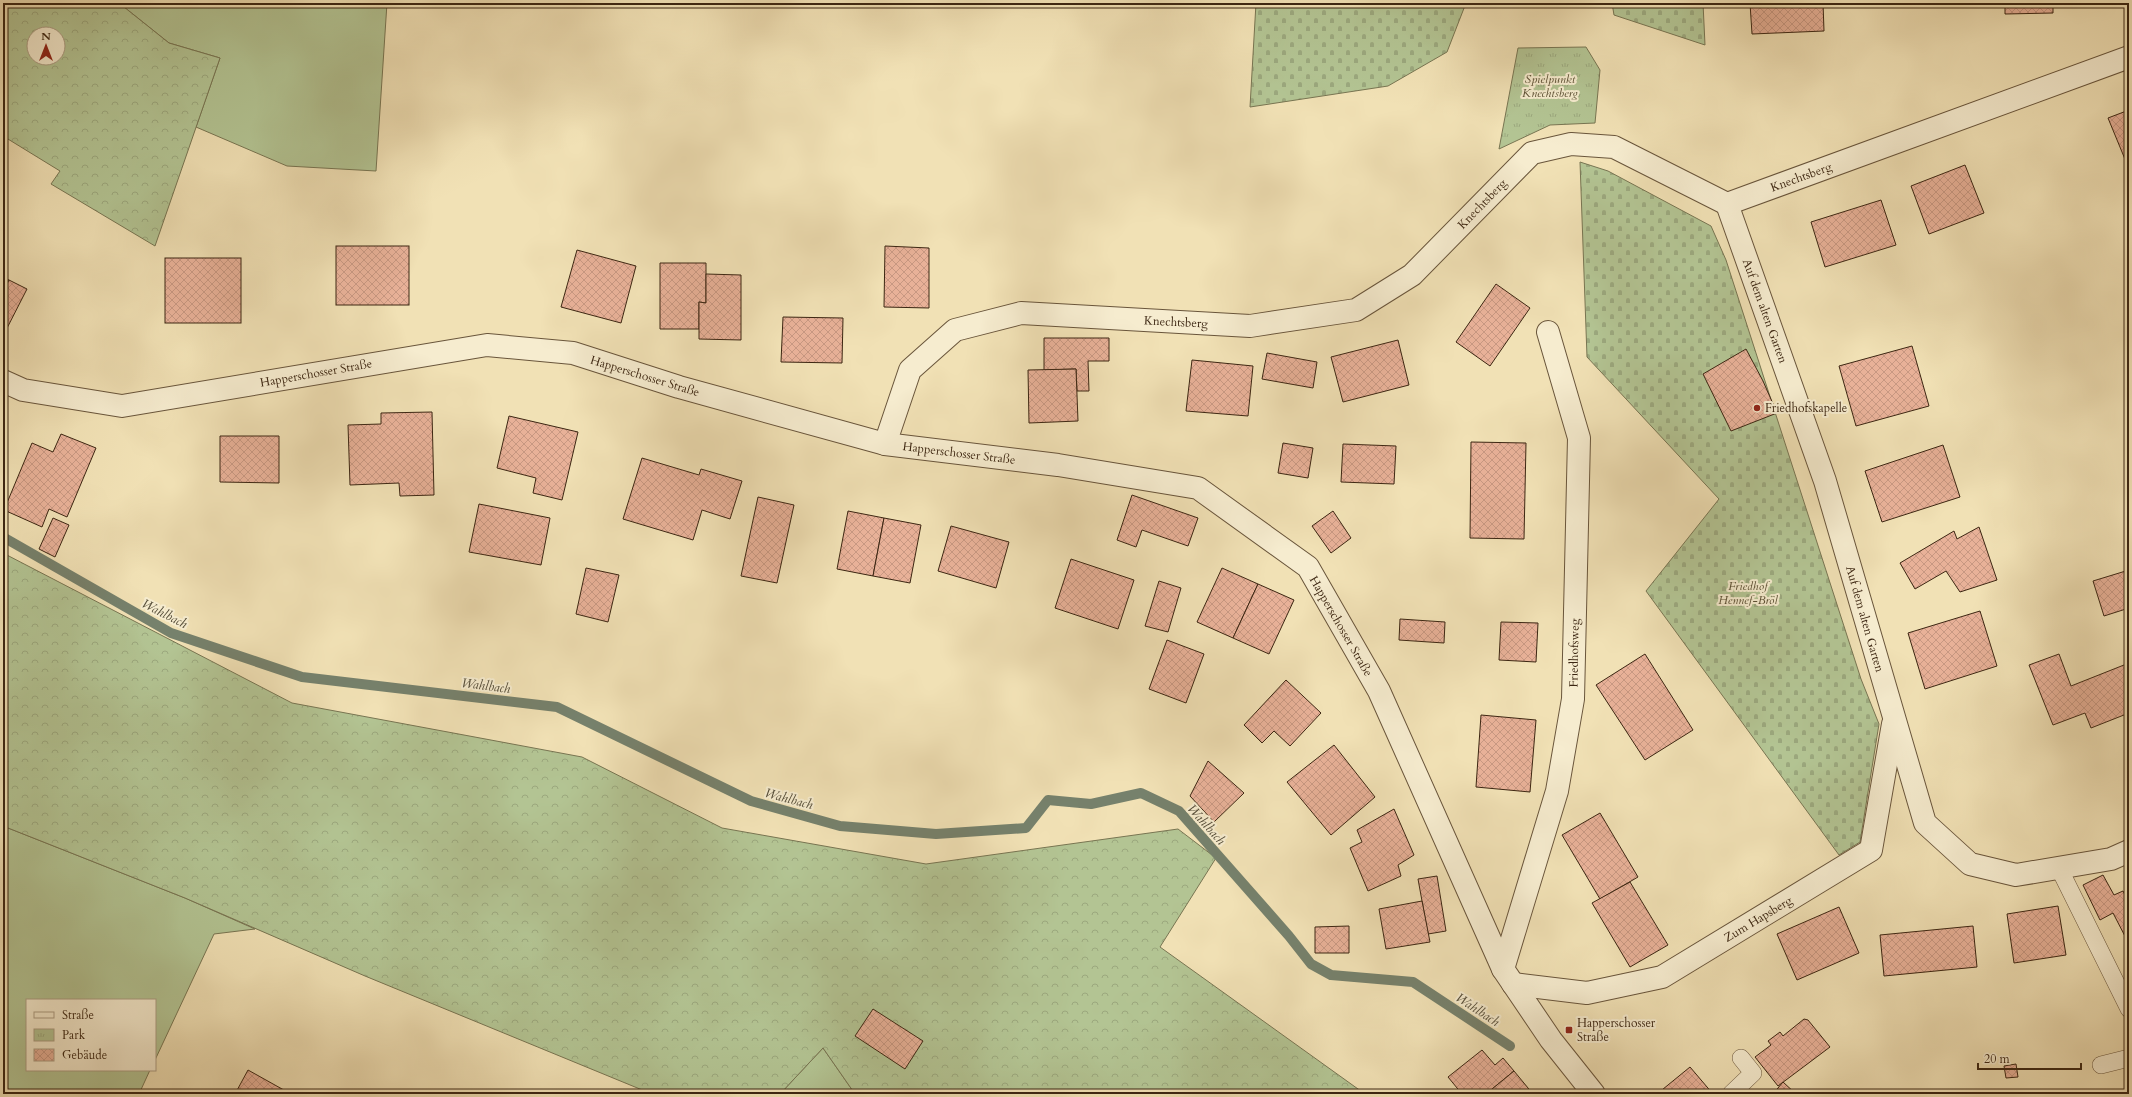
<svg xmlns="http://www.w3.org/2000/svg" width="2132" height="1097" font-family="Cardo,serif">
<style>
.green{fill:#b3c493;stroke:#787552}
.forest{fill:url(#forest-crowns);stroke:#787552;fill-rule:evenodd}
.cemetery{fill:url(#cemetery-stones);stroke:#787552}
.park{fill:url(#park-tufts);stroke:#787552}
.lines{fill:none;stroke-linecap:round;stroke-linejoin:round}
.stream{stroke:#76816c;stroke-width:10}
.building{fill:url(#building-cross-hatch);stroke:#3c2612}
.service-casing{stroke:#69553b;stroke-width:18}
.minor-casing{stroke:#69553b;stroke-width:24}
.tertiary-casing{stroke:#69553b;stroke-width:24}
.service{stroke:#f6eccf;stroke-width:17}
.minor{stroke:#f6eccf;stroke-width:22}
.tertiary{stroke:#f6eccf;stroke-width:22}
.poi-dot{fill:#8f2418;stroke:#f6eccf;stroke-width:1.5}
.labels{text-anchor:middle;stroke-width:4;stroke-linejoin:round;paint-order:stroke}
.park-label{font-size:12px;font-style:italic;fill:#5a4e32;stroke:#f6eccf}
.street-label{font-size:12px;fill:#3c2612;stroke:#f6eccf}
.poi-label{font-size:12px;fill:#3c2612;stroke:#f6eccf;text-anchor:start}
.water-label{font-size:13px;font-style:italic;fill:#544c38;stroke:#f6eccf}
</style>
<defs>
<pattern id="forest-crowns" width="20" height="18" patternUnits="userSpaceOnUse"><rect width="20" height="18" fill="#b3c493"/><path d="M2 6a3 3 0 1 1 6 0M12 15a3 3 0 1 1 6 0" fill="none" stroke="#9ba87e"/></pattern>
<pattern id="cemetery-stones" width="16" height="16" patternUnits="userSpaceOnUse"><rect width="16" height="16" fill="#b3c493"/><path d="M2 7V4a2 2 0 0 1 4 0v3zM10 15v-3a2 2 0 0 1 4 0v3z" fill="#9ba87e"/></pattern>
<pattern id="park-tufts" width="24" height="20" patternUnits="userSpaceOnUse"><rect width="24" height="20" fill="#b3c493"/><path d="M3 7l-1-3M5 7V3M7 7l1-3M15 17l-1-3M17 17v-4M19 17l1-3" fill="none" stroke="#9ba87e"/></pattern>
<pattern id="building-cross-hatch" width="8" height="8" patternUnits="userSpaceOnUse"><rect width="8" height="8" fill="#e8b198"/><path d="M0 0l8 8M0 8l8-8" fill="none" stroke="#c89882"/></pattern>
</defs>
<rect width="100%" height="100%" fill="#f1e1b5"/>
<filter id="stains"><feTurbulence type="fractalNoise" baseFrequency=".005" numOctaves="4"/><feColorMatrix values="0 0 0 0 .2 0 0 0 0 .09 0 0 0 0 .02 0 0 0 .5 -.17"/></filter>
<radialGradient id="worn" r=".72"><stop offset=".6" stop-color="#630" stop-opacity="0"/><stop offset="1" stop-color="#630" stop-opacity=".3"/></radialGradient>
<g class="green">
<path d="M119,3H387L376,171L287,166L196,127L220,58L169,43Z"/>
<path d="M3,826L185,898L255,929L214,934L155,1060V1000H27V1070H150L139,1094H3Z"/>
<path d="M823,1048L855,1094H780Z"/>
</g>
<g class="forest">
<path d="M3,3H119L169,43L220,58L155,246L51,184L60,171L3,136ZM34,34H58V58H34Z"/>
<path d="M3,553L292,703L582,757L722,828L926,864L1178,829L1216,858L1160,947L1365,1094H855L823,1048L780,1094H652L365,976L185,898L3,826Z"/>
</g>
<g class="cemetery">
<path d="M1256,3H1466L1447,52L1388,86L1250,107Z"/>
<path d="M1612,3H1703L1705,45L1614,15Z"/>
<path d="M1580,162L1608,171L1711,226L1726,260L1861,679L1879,724L1860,842L1839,855L1646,591L1719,499L1587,357Z"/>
</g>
<path class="park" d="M1586,47L1600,70L1595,123L1550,125L1499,149L1518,48Z"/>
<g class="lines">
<path class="stream" d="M3,537L171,633L302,677L557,707L751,801L840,826L936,834L1026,828L1048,800L1091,804L1141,793L1179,811L1289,936L1311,964L1331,975L1413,982L1510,1046"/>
</g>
<g class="building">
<path d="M1750,3H1823L1824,31L1752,34Z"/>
<path d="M2005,3H2053V13L2005,14Z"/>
<path d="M2129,110V169L2108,118Z"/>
<path d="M1965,165L1984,213L1929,234L1911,186Z"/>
<path d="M1881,200L1896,245L1825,267L1811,222Z"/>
<rect x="336" y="246" width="73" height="59"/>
<path d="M885,246L929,248V308L884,307Z"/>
<path d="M577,250L636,266L621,323L561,307Z"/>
<rect x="165" y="258" width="76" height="65"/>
<path d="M660,263H706V303L699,302V329H660Z"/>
<path d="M706,274L741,275V340L699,339V302L706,303Z"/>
<path d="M3,277L9,280L3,292Z"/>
<path d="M9,280L27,289L3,336V292Z"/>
<path d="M1496,284L1530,308L1490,366L1456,342Z"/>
<path d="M783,317L843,318L842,363L781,362Z"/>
<path d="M1044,338H1109V361H1088L1089,391H1077L1076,369L1044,370Z"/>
<path d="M1398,340L1409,385L1343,402L1331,357Z"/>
<path d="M1912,346L1929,406L1856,426L1839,366Z"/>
<path d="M1746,349L1763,381L1777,413L1731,431L1703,374Z"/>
<path d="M1267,353L1317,362L1313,388L1262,379Z"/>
<path d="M1192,360L1253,366L1248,416L1186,411Z"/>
<path d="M1076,369L1078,421L1029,423L1028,370Z"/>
<path d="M432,412L434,495L400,496L399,483L350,485L348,425L381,424V413Z"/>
<path d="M509,416L578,432L562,500L533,493L536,478L497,468Z"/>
<path d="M61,434L96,448L67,517L49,509L42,527L4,510L32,443L53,452Z"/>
<path d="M220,436H279V483L220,482Z"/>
<path d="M1471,442L1526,443L1524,539L1470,538Z"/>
<path d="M1283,443L1313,448L1308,478L1278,473Z"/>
<path d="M1343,444L1396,446L1394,484L1341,482Z"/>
<path d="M1943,445L1960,497L1882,522L1865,471Z"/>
<path d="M642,458L699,475L701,469L742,481L730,519L702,510L693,540L623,519Z"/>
<path d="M1132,495L1198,518L1188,546L1142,530L1136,547L1117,540Z"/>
<path d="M758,497L794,505L777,583L741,576Z"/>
<path d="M479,504L550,518L541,565L469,552Z"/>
<path d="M848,511L884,518L873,576L837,569Z"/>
<path d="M1333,511L1351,538L1331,553L1312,526Z"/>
<path d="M53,518L69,525L55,557L39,549Z"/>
<path d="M884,518L921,525L910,583L873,576Z"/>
<path d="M951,526L1009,542L996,588L938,571Z"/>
<path d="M1979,527L1997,580L1960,592L1946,571L1915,589L1900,563L1954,531L1957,539Z"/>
<path d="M1071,559L1134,580L1118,629L1055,608Z"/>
<path d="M586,568L619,575L608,622L576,614Z"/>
<path d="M1222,568L1258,584L1233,638L1197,622Z"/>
<path d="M2129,570V608L2104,616L2093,581Z"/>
<path d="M1159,581L1181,588L1168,632L1145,626Z"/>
<path d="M1258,584L1294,600L1269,654L1233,638Z"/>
<path d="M1980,611L1997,666L1925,689L1908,633Z"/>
<path d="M1400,619L1445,622L1444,643L1399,640Z"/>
<path d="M1501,622L1538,623L1536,662L1499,660Z"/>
<path d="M1167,640L1204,654L1186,703L1149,689Z"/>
<path d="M1645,654L1693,730L1645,760L1596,685Z"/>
<path d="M2059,654L2071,686L2129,663V713L2091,728L2085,713L2053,725L2029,665Z"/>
<path d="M1286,680L1321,713L1290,746L1274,731L1262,743L1244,725Z"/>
<path d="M1481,715L1536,720L1530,792L1476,787Z"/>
<path d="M1334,745L1375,797L1331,835L1287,782Z"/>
<path d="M1208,761L1244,793L1214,822L1190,796Z"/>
<path d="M1394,809L1414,855L1398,865L1401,876L1368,891L1350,848L1362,842L1357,830Z"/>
<path d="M1600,813L1638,877L1600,899L1562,835Z"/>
<path d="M2103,875L2114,895L2123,891L2126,897L2129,896V944L2113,913L2100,920L2083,885Z"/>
<path d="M1437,876L1446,931L1428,934L1418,879Z"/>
<path d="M1630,882L1668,945L1630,967L1592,903Z"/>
<path d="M1422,901L1430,942L1386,949L1379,909Z"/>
<path d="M2058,906L2066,955L2014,963L2007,914Z"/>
<path d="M1839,907L1859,953L1797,980L1777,934Z"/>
<path d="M1349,926V953H1315V927Z"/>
<path d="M1973,926L1977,967L1884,976L1880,935Z"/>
<path d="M873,1009L923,1041L905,1069L855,1036Z"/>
<path d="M1804,1019L1808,1020L1830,1047L1778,1086L1755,1057L1771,1045L1768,1041L1780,1032L1783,1036Z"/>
<path d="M1482,1050L1495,1065L1503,1058L1514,1071L1486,1094H1462L1448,1077Z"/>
<path d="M2016,1064L2018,1077L2006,1078L2004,1066Z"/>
<path d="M1690,1067L1713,1094H1657Z"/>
<path d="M248,1070L291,1094H235Z"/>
<path d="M1514,1071L1533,1094H1486Z"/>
<path d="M1783,1082L1796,1094H1773Z"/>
</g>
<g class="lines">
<g class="service-casing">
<g id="service">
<path d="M2059,868L2129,1009"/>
<path d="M2101,1065L2129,1058"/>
<path d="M1731,1094L1753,1073L1741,1058"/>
</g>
</g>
<g class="minor-casing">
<g id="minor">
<path d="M1727,204L1825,481L1925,823L1970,864L2016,875L2111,859L2129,851"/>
<path d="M885,444L910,370L955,330L1021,313L1250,326L1356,310L1412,275L1532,153L1571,144L1614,147L1727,204L2129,57"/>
<path d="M1503,969L1557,791L1573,699L1579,438L1548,332"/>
<path d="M1513,984L1587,993L1662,977L1871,850L1893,724"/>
</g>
</g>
<g class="tertiary-casing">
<path id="tertiary" d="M3,381L23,390L122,406L487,345L573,353L679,387L885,444L1058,465L1198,488L1308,567L1379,691L1503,969L1551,1040L1594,1094"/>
</g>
<use href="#service" class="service"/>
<use href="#minor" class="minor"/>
<use href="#tertiary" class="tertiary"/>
</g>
<g class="poi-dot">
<circle cx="1757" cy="408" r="4"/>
<rect x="1565" y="1026" width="8" height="8" rx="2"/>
</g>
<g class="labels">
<g class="park-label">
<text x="1550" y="83">Spielpunkt<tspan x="1550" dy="14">Knechtsberg</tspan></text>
<text x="1748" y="590">Friedhof<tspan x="1748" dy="14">Hennef-Bröl</tspan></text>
</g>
<g class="street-label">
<text transform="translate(1801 177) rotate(-20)" y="4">Knechtsberg</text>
<text transform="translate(1482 204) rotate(-46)" y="4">Knechtsberg</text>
<text transform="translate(1765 311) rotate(70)" y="4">Auf dem alten Garten</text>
<text transform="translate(1176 322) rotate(3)" y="4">Knechtsberg</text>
<text transform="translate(316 373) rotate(-10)" y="4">Happerschosser Straße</text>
<text transform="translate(645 376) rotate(17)" y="4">Happerschosser Straße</text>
<text transform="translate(959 453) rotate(7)" y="4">Happerschosser Straße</text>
<text transform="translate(1865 619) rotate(74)" y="4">Auf dem alten Garten</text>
<text transform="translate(1341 626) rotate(60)" y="4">Happerschosser Straße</text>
<text transform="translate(1574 653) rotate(-89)" y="4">Friedhofsweg</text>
<text transform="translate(1758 919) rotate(-31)" y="4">Zum Hapsberg</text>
</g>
<g class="poi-label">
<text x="1765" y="412">Friedhofskapelle</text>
<text x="1577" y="1027">Happerschosser<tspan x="1577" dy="14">Straße</tspan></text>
</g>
<g class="water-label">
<text transform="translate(165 613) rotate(27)" y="5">Wahlbach</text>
<text transform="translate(486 685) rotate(7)" y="5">Wahlbach</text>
<text transform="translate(789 798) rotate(15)" y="5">Wahlbach</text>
<text transform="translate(1207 824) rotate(48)" y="5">Wahlbach</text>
<text transform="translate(1478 1009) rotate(33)" y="5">Wahlbach</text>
</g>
</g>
<rect width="2132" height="1097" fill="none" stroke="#f1e1b5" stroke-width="16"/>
<rect x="4" y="4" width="2124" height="1089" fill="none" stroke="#3c2612" stroke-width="2"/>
<rect x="8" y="8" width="2116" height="1081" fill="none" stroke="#3c2612"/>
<rect x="26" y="999" width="130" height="72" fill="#f6eccf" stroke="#ac9d83"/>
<rect x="34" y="1012" width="20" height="6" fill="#f6eccf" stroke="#ac9d83"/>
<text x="62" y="1019" font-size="12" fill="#3c2612">Straße</text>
<rect x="34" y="1029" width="20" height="12" fill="url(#park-tufts)" stroke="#ac9d83"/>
<text x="62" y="1039" font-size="12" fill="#3c2612">Park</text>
<rect x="34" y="1049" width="20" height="12" fill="url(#building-cross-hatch)" stroke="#ac9d83"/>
<text x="62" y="1059" font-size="12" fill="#3c2612">Gebäude</text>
<g transform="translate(46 46)"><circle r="19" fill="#f6eccf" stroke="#ac9d83"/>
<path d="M0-3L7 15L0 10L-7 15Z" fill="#8f2418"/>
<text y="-6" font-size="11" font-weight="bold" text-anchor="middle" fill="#3c2612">N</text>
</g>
<path d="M1978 1063v6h103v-6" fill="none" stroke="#3c2612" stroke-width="2"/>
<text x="1984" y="1063" font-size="12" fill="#3c2612" stroke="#f6eccf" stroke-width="3" paint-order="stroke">20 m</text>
<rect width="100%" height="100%" filter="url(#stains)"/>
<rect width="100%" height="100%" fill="url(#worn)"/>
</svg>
